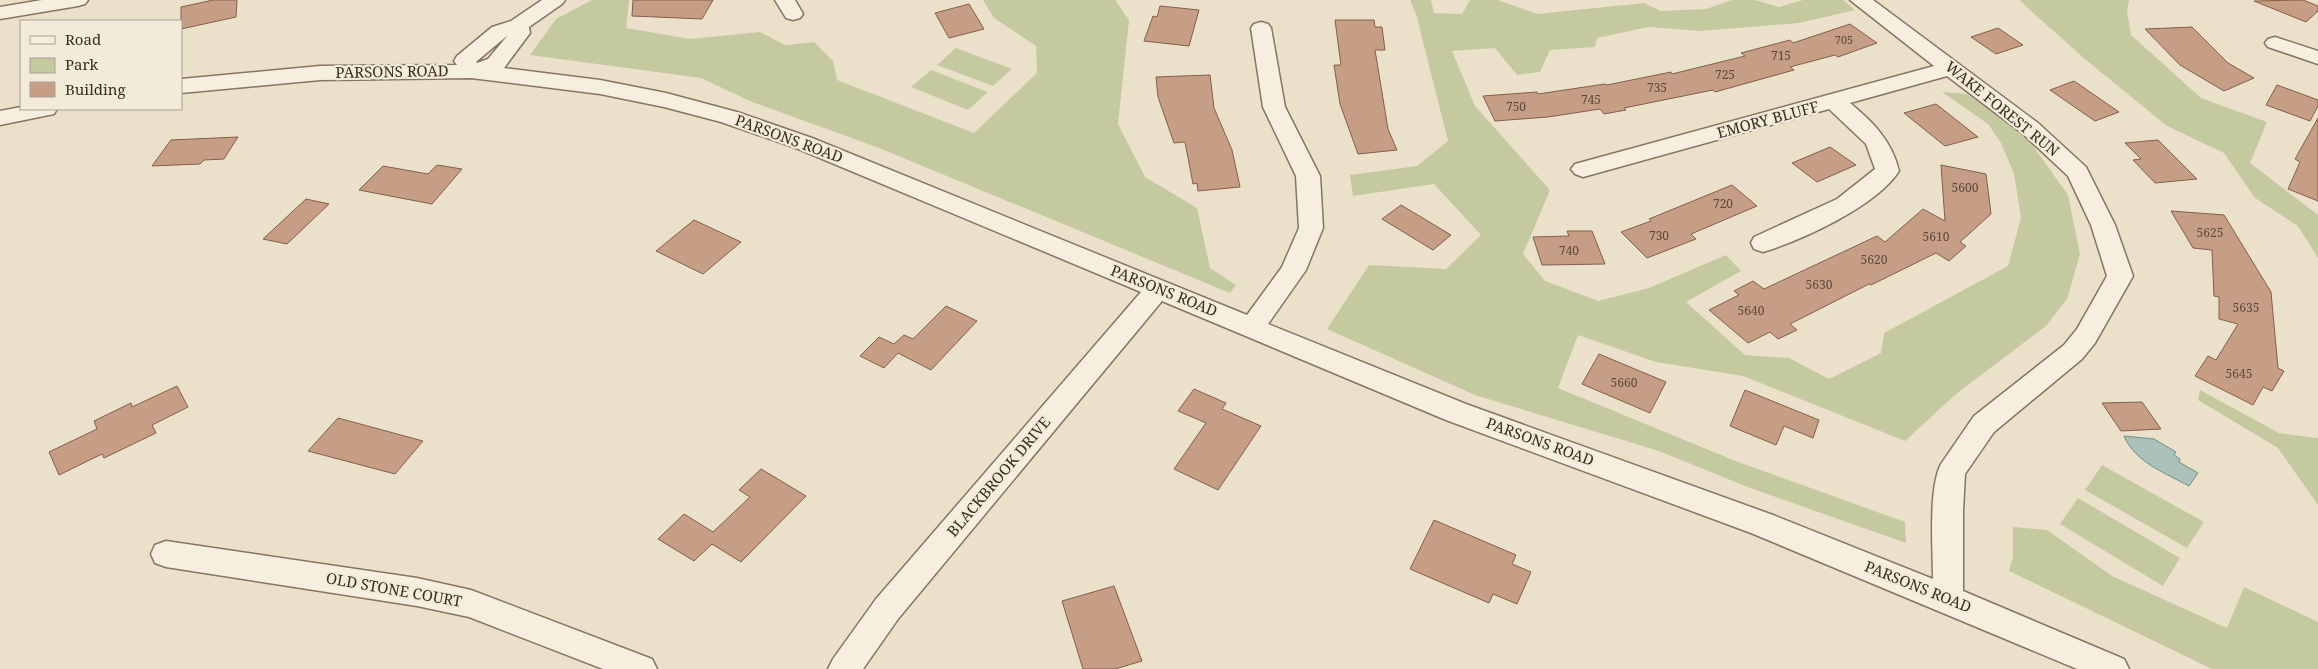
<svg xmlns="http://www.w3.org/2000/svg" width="2318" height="669" font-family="'Noto Serif',serif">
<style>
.green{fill:#c5c9a0}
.water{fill:#abc1b9;stroke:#728f86}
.building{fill:#c69e85;stroke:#845e49}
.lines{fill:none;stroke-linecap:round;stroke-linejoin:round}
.street-casing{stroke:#877461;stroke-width:3}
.street{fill:#f6eede;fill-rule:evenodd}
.labels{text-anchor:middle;stroke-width:4.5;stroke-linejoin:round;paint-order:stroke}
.far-number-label{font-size:11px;fill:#5c493c}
.number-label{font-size:12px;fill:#5c493c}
.street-label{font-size:15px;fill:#392d23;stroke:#f3ebda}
</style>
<rect width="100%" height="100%" fill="#ebe1cb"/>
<g class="green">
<path d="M592,0H631L629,1L626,28L690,39L760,32L785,45L814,42L833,61L837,80L974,133L1037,73L1036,46L994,18L983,0H1115L1129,20L1118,124L1145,177L1197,208L1210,268L1236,285L1230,293L879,148L752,102L701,78L530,55L556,19Z"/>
<path d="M1410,0H1431L1434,13L1462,14L1470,0H1498L1537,14L1644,3L1661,11L1706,9L1732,0H1755L1779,7L1803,0H1843L1855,10L1799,23L1700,31L1648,27L1597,38L1595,47L1550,50L1540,72L1517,75L1495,48L1452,51L1475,106L1550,190L1523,254L1545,281L1598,301L1649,288L1726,255L1741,271L1686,302L1745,355L1789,358L1829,379L1881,353L1884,333L2008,266L2021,218L2014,174L2001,143L1988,124L1942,92L1967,94L2026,136L2068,195L2080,254L2067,299L2046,326L1956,394L1905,441L1743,376L1656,362L1578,335L1558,388L1738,462L1905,522L1906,543L1750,488L1659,451L1475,395L1327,329L1369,265L1446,269L1481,235L1434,184L1353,196L1350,175L1417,166L1448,141L1416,14Z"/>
<path d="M2021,0H2129L2127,11L2131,35L2201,98L2267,122L2250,163L2318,215V258L2298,226L2255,198L2224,153L2167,126L2086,60L2020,1Z"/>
<path d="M956,48L1012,69L993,86L937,65Z"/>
<path d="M931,70L988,92L968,110L911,87Z"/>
<path d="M2200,390L2279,433L2318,438V505L2278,448L2198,400Z"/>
<path d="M2102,465L2204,522L2187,548L2085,490Z"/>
<path d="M2078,498L2180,558L2163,586L2060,524Z"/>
<path d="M2013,527L2047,530L2112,576L2227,628L2244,587L2318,622V669H2212L2009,571L2013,557Z"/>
</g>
<path class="water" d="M2124,436L2154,439L2176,452L2174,455L2180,459L2179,462L2198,473L2189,486C2165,473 2135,462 2124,436Z"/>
<g class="building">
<path d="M213,0H237L236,17L181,29V7Z"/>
<path d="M633,0H713L702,19L632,16Z"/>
<path d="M2303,0L2318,6V11L2306,22L2254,1Z"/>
<path d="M969,4L984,29L949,38L935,13Z"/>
<path d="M1160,6L1199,10L1189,46L1144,41L1153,16L1157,17Z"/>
<path d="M1335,20H1374L1375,27H1382L1385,50H1375L1388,129L1397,150L1358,154L1340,104L1334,65H1341Z"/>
<path d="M1850,24L1877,43L1838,57L1835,55L1790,67L1794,70L1715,92L1713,90L1624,108L1626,110L1604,114L1600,109L1548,117L1495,121L1483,96L1537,92L1538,94L1605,84L1607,85L1671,72L1672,74L1745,56L1741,53L1790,40L1793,43Z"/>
<path d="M2192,27L2228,63L2254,78L2224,91L2180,65L2145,29Z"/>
<path d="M1998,28L2023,45L1996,54L1971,37Z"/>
<path d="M1210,75L1214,108L1232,150L1240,187L1198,191L1197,183L1193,184L1185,142L1174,143L1158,97L1156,77Z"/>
<path d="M2074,81L2119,112L2095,121L2050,90Z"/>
<path d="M2277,85L2318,100V106L2310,121L2266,105Z"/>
<path d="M1936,104L1978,137L1945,146L1904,113Z"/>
<path d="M2318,118V201L2288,189L2300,162L2295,159Z"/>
<path d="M238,137L224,159L204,160L200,164L152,166L171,140Z"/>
<path d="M2158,140L2197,179L2155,183L2133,160L2141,159L2125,143Z"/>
<path d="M1830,147L1856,165L1817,182L1792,163Z"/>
<path d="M437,165L462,169L432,204L359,190L383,166L428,174Z"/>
<path d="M1941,165L1986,174L1991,214L1960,242L1966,246L1949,261L1936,253L1871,285L1869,284L1790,324L1797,330L1778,339L1770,332L1748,343L1709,310L1739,295L1734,291L1753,281L1764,289L1877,236L1885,242L1923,209L1945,221Z"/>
<path d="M1732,185L1757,206L1691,234L1696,239L1647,258L1621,232L1651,221L1649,219Z"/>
<path d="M306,199L329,204L287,244L263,239Z"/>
<path d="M1401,205L1451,235L1433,250L1382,219Z"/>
<path d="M2171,211L2224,215L2271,292L2278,368L2284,371L2272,391L2263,387L2253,405L2195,376L2208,356L2216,360L2238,324L2219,319V297L2214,296L2212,250L2193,248Z"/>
<path d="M694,220L741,242L703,274L656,251Z"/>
<path d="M1567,231H1592L1605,264L1542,265L1533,237L1569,236Z"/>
<path d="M946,306L977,321L931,370L898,353L884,368L860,356L879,337L894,344L904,335L913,339Z"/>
<path d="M1599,354L1666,382L1650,413L1582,384Z"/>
<path d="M177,386L188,407L152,425L156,433L104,458L102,454L59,475L49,452L97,429L94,421L131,403L132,407Z"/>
<path d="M1194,389L1226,403L1222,409L1261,426L1218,490L1174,469L1206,423L1178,411Z"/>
<path d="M1745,390L1819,420L1813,438L1784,426L1776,445L1730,426Z"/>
<path d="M2142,402L2161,429L2121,431L2102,403Z"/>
<path d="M338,418L375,428L423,441L395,474L308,451Z"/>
<path d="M761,469L806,496L741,562L712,544L694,561L658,539L684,514L713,532L750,497L739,490Z"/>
<path d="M1434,520L1516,555L1512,564L1531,572L1517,604L1493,594L1489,603L1410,569Z"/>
<path d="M1114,586L1142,661L1115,669H1083L1062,601Z"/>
</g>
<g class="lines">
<g class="street-casing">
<g id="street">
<path d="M42,0H88L85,4L78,6L0,19V7Z"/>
<path d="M542,0H565L562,4L529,27L530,33L504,68L600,80L666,93L737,112L812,138L1247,315L1282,267L1299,228L1296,176L1263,107L1251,28L1254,24L1261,22L1268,24L1271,28L1285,107L1320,176L1323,228L1306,270L1268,324L1466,404L1773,515L1933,579C1933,549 1928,489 1941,464L1974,416L2064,345L2077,329L2107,276L2091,225L2068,176L2022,133L1947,76L1850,103C1873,122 1892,141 1899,171C1877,206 1802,240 1763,252L1754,249L1751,243L1754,237L1837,199L1875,169L1866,144L1829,109L1583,177L1575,174L1571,169L1575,164L1934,66L1850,0H1873L2038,123L2086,167L2115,225L2133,276L2095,343L2082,359L1994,432L1965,474L1963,511V591L2124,659L2129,669H2077L1751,533L1446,420L1162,301L898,619L863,669H828L833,659L876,599L1141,292L796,148L721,122L664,107L600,94L471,78L320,80L181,93V79L320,66L457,65L454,61L457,56L492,27L511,21ZM508,35L488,59L477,63L476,62Z"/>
<path d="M775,0H795L803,14L800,18L793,20L786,18Z"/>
<path d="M2275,37L2318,51V64L2268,47L2265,43L2268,39Z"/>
<path d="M21,107V109H57L54,114L0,125V111Z"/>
<path d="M166,541L417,578L471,590L652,659L657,669H603L469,617L417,606L166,567L155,563L151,554L155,545Z"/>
</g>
</g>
<use href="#street" class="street"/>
</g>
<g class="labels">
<g class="far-number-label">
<text x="1844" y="44">705</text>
</g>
<g class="number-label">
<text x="1781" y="60">715</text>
<text x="1725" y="79">725</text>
<text x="1657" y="92">735</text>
<text x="1591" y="104">745</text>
<text x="1516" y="111">750</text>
<text x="1965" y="192">5600</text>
<text x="1723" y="208">720</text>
<text x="2210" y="237">5625</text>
<text x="1659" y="240">730</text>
<text x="1936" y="241">5610</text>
<text x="1569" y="255">740</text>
<text x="1874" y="264">5620</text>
<text x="1819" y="289">5630</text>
<text x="2246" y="312">5635</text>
<text x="1751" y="315">5640</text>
<text x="2239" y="378">5645</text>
<text x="1624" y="387">5660</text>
</g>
<g class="street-label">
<text transform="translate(392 72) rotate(-1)" y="5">PARSONS ROAD</text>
<text transform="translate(2002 109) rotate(39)" y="5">WAKE FOREST RUN</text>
<text transform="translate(1768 120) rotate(-15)" y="5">EMORY BLUFF</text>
<text transform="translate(789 139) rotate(20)" y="5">PARSONS ROAD</text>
<text transform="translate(1164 291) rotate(22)" y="5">PARSONS ROAD</text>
<text transform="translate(1540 442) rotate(20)" y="5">PARSONS ROAD</text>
<text transform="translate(999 477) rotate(-50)" y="5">BLACKBROOK DRIVE</text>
<text transform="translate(1918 587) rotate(22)" y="5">PARSONS ROAD</text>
<text transform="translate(394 590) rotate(10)" y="5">OLD STONE COURT</text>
</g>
</g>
<rect x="20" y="20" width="162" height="90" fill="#f3ebda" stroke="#a99f91"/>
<rect x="30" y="36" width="25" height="8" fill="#f6eede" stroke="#a99f91"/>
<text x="65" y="45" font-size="15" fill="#392d23">Road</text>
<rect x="30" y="58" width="25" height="15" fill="#c5c9a0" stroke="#a99f91"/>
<text x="65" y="70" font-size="15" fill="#392d23">Park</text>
<rect x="30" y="82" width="25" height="15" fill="#c69e85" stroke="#a99f91"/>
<text x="65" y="95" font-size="15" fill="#392d23">Building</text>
</svg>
